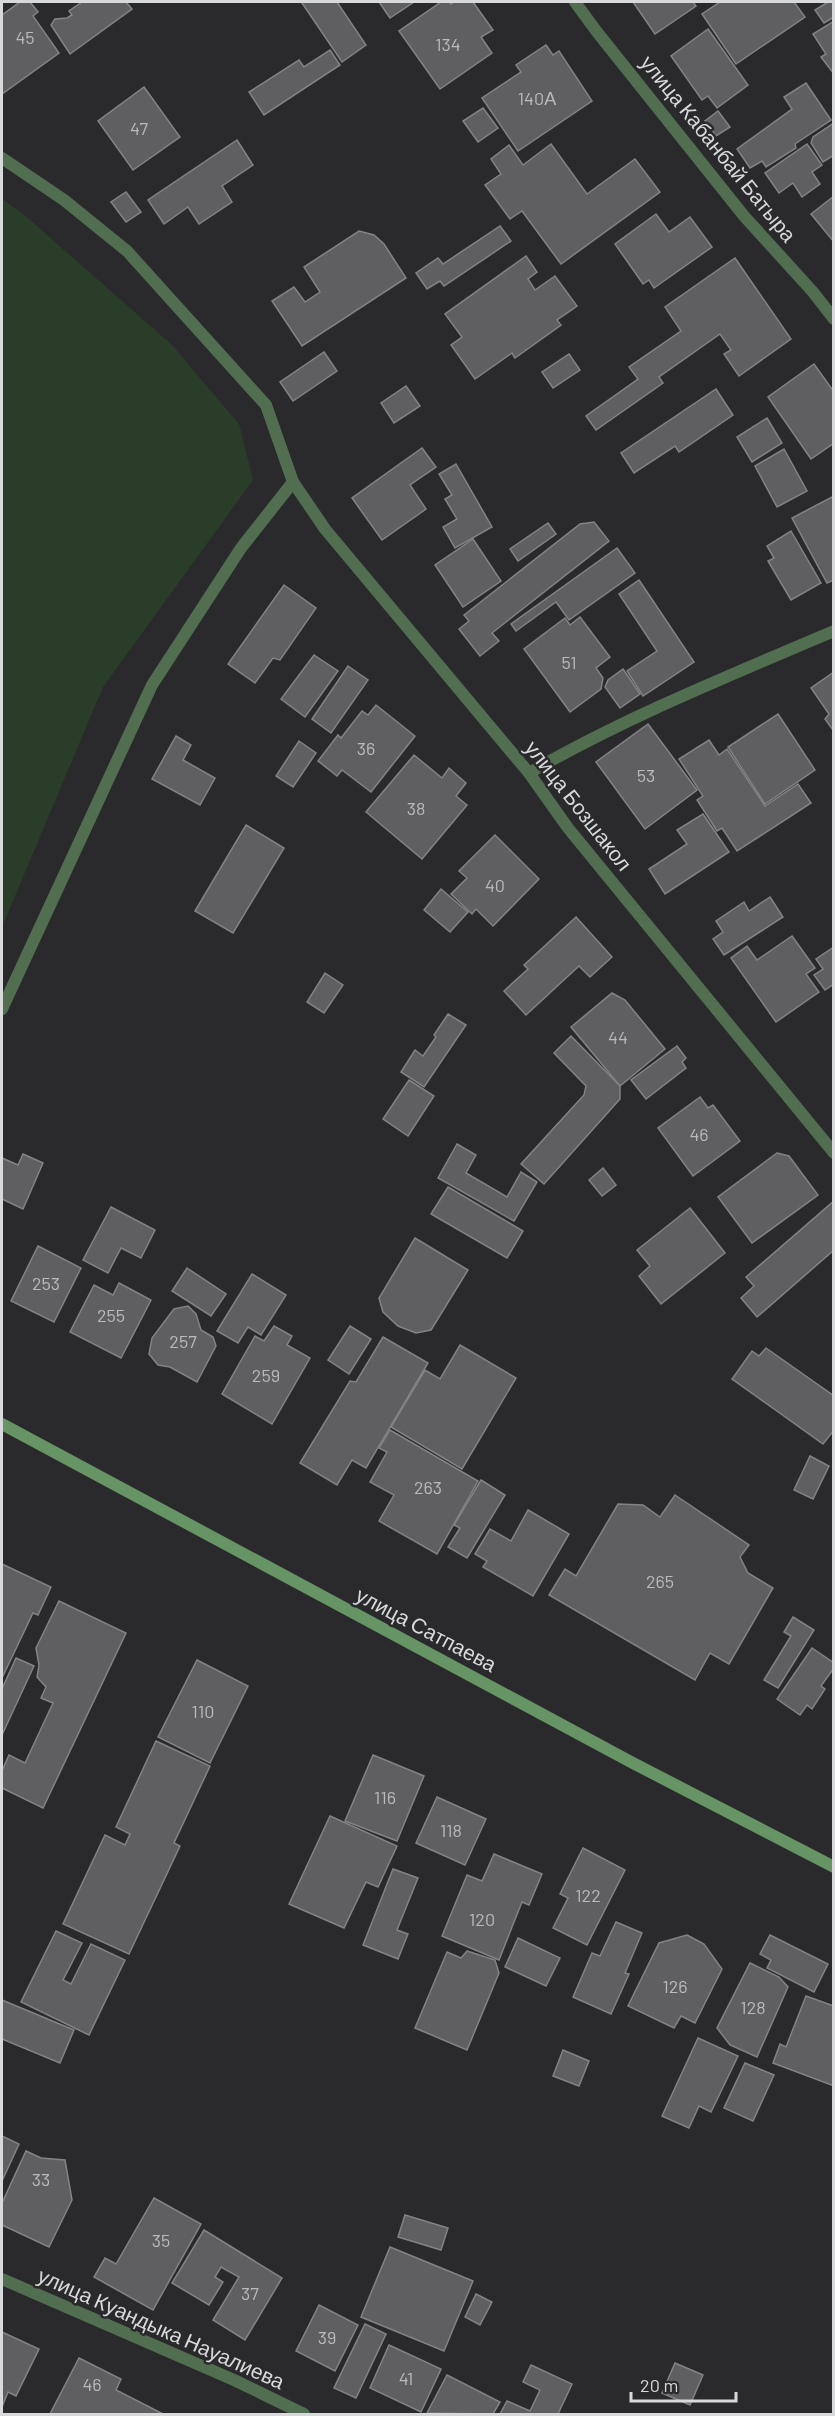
<svg xmlns="http://www.w3.org/2000/svg" width="835" height="2416" font-family="Barlow,sans-serif">
<style>
.green{fill:#293d28}
.building{fill:#5f5f62;stroke:#828386;stroke-width:1.5}
.lines{fill:none;stroke-linecap:round;stroke-linejoin:round}
.street{stroke:#526e50;stroke-width:12}
.secondary{stroke:#679464;stroke-width:12}
.labels{text-anchor:middle;stroke-width:5;stroke-linejoin:round;paint-order:stroke}
.number-label{font-size:18px;fill:#bababd}
.street-label{font-size:21px;fill:#d8d9db;stroke:#2a2a2d}
</style>
<rect width="100%" height="100%" fill="#2a2a2d"/>
<path class="green" d="M2,199L22,213L172,345L239,424L253,480L103,687L2,927Z"/>
<g class="building">
<path d="M20,2H30L38,12L33,16L59,53L2,94V15Z"/>
<path d="M82,2H126L132,9L70,54L51,25L55,19L67,18L72,15L69,11Z"/>
<path d="M304,2H337L366,45L342,62L302,3Z"/>
<path d="M379,2H414L390,18Z"/>
<path d="M441,2H449L451,4L454,2H473L493,30L481,37L492,53L440,89L399,31Z"/>
<path d="M633,2H693L696,6L655,34Z"/>
<path d="M720,2H794L805,17L736,64L702,14Z"/>
<path d="M828,2H834V17L824,23L815,10Z"/>
<path d="M834,21V74L821,57L826,54L813,34Z"/>
<path d="M708,29L748,85L717,108L708,96L702,100L671,56Z"/>
<path d="M546,45L553,55L559,51L592,101L518,151L482,98L521,72L516,65Z"/>
<path d="M330,50L340,65L264,115L249,92L299,60L304,67Z"/>
<path d="M806,83L831,120L795,144L796,148L766,167L762,161L750,168L737,149L792,109L784,97Z"/>
<path d="M144,87L180,137L133,170L98,121Z"/>
<path d="M483,108L498,128L478,142L463,121Z"/>
<path d="M718,111L730,127L716,136L705,121Z"/>
<path d="M834,123V155L823,162L811,143L813,137Z"/>
<path d="M237,140L253,165L222,186L232,202L199,224L188,207L164,224L148,200Z"/>
<path d="M551,144L587,194L635,159L660,192L561,264L522,211L510,219L485,185L501,174L491,159L509,145L523,165Z"/>
<path d="M807,144L822,165L812,172L820,184L802,197L793,183L779,193L765,173Z"/>
<path d="M126,192L141,212L126,222L111,202Z"/>
<path d="M834,196V242L811,214Z"/>
<path d="M656,214L669,232L690,217L712,247L654,288L649,280L643,284L615,244Z"/>
<path d="M500,226L511,241L444,286L440,281L427,289L416,273L438,258L443,264Z"/>
<path d="M359,231L374,235L384,244L406,278L302,346L272,301L294,287L305,302L320,292L304,267Z"/>
<path d="M526,256L537,272L528,279L535,290L555,276L577,306L557,320L561,325L515,358L512,353L475,379L451,345L462,337L445,314Z"/>
<path d="M735,258L791,339L739,376L724,354L731,350L720,334L659,377L663,383L596,430L586,416L638,379L629,367L681,331L665,307Z"/>
<path d="M324,352L337,371L293,401L280,382Z"/>
<path d="M569,354L580,370L553,388L542,372Z"/>
<path d="M814,364L834,392V443L811,459L768,397Z"/>
<path d="M406,386L420,406L394,423L381,403Z"/>
<path d="M716,389L733,415L679,452L675,446L634,473L621,453Z"/>
<path d="M767,418L782,443L752,462L737,437Z"/>
<path d="M422,448L436,467L410,485L426,509L382,540L352,498Z"/>
<path d="M784,449L807,491L777,507L755,466Z"/>
<path d="M456,464L492,527L455,548L443,527L457,519L445,499L452,495L439,474Z"/>
<path d="M834,496V580L827,583L792,518Z"/>
<path d="M594,522L609,541L492,633L499,641L480,656L459,629L469,621L464,615L580,524Z"/>
<path d="M548,523L556,534L518,561L510,549Z"/>
<path d="M791,531L821,583L791,600L768,561L774,558L767,546Z"/>
<path d="M473,539L501,581L463,607L435,565Z"/>
<path d="M617,548L635,573L569,620L556,602L516,631L511,624Z"/>
<path d="M639,580L694,662L643,696L627,671L657,651L619,594Z"/>
<path d="M284,585L316,608L280,660L273,658L255,683L228,664Z"/>
<path d="M580,617L610,657L596,668L603,678L601,689L570,712L524,649L565,618L570,625Z"/>
<path d="M314,655L338,671L305,717L281,699Z"/>
<path d="M348,666L368,680L331,733L312,719Z"/>
<path d="M623,669L640,694L620,708L605,687L608,680Z"/>
<path d="M834,672V729L833,730L825,719L829,714L811,688Z"/>
<path d="M376,705L415,736L371,792L342,770L337,776L318,761L338,735L341,738L362,711L368,715Z"/>
<path d="M778,714L815,770L765,804L728,747Z"/>
<path d="M648,724L697,790L645,829L596,762Z"/>
<path d="M176,736L191,745L183,760L215,778L200,805L152,779Z"/>
<path d="M709,740L719,755L727,749L765,806L798,784L811,803L737,851L722,828L717,831L697,800L703,796L679,759Z"/>
<path d="M299,741L316,753L293,787L276,776Z"/>
<path d="M414,755L442,778L449,768L466,783L456,796L467,805L422,859L366,812Z"/>
<path d="M703,814L729,852L665,894L649,869L687,844L677,830Z"/>
<path d="M246,825L284,848L233,933L195,911Z"/>
<path d="M495,835L539,879L493,926L476,909L472,914L451,894L467,878L459,871Z"/>
<path d="M441,889L468,912L450,932L424,910Z"/>
<path d="M770,897L783,917L724,955L713,939L723,932L716,921L744,902L749,911Z"/>
<path d="M576,917L612,957L590,977L579,966L526,1015L504,991L528,969L524,965Z"/>
<path d="M792,936L815,968L806,974L819,992L776,1022L731,958L747,946L757,960Z"/>
<path d="M834,947V984L825,990L814,975L823,969L816,959Z"/>
<path d="M325,973L343,985L324,1013L307,1002Z"/>
<path d="M612,993L625,1000L665,1049L620,1086L571,1027Z"/>
<path d="M448,1014L466,1025L424,1087L401,1072L415,1050L423,1056L436,1037L434,1035Z"/>
<path d="M571,1036L620,1086V1099L544,1184L521,1164L584,1095L586,1086L554,1053Z"/>
<path d="M677,1046L686,1058L682,1062L686,1068L646,1099L631,1080Z"/>
<path d="M409,1080L434,1096L408,1136L383,1119Z"/>
<path d="M700,1097L708,1108L713,1105L740,1141L693,1176L658,1128Z"/>
<path d="M457,1144L476,1155L466,1173L507,1197L521,1172L537,1182L514,1221L438,1178Z"/>
<path d="M777,1153L789,1156L818,1195L752,1243L718,1197Z"/>
<path d="M23,1154L43,1163L23,1209L2,1199V1158L18,1165Z"/>
<path d="M603,1168L616,1185L602,1196L589,1180Z"/>
<path d="M448,1187L523,1231L507,1258L431,1214Z"/>
<path d="M834,1201V1250L757,1317L741,1298L754,1286L746,1277Z"/>
<path d="M111,1207L155,1230L141,1258L121,1248L108,1273L83,1260Z"/>
<path d="M690,1208L725,1253L661,1304L639,1276L650,1266L637,1250Z"/>
<path d="M415,1238L468,1270L431,1330L416,1333L398,1326L383,1312L379,1298Z"/>
<path d="M38,1246L81,1268L54,1322L11,1301Z"/>
<path d="M187,1268L226,1294L211,1316L172,1291Z"/>
<path d="M252,1274L286,1295L261,1335L248,1327L238,1343L217,1331Z"/>
<path d="M119,1283L151,1300L121,1358L70,1332L94,1285L113,1295Z"/>
<path d="M188,1306L196,1314L201,1330L213,1337L216,1346L197,1382L170,1367L158,1365L149,1354L152,1338L174,1309Z"/>
<path d="M274,1326L292,1336L287,1345L310,1358L272,1424L222,1394L255,1336L264,1341Z"/>
<path d="M350,1326L371,1339L349,1374L328,1360Z"/>
<path d="M383,1337L428,1363L366,1468L352,1460L337,1485L300,1463L350,1381L356,1382Z"/>
<path d="M460,1345L516,1378L462,1469L391,1427L425,1370L440,1379Z"/>
<path d="M766,1348L834,1396V1430L823,1444L732,1379L752,1351L759,1356Z"/>
<path d="M390,1430L478,1481L437,1554L379,1521L394,1495L370,1482L387,1452L379,1448Z"/>
<path d="M810,1456L829,1466L813,1499L794,1490Z"/>
<path d="M481,1480L505,1495L467,1558L448,1547L460,1528L454,1525Z"/>
<path d="M675,1495L749,1545L740,1557L748,1573L773,1588L729,1664L710,1653L695,1680L549,1595L565,1569L576,1576L618,1504L643,1505L660,1517Z"/>
<path d="M528,1510L569,1534L533,1596L483,1567L487,1561L475,1554L490,1529L511,1541Z"/>
<path d="M2,1564L51,1587L38,1615L33,1613L2,1678Z"/>
<path d="M59,1601L126,1633L43,1808L2,1788V1771L9,1755L25,1763L53,1703L41,1698L46,1687L37,1677L39,1665L36,1648Z"/>
<path d="M793,1617L814,1630L778,1688L764,1680L791,1636L784,1632Z"/>
<path d="M812,1648L834,1663V1668L821,1686L825,1689L812,1709L807,1705L800,1715L777,1699Z"/>
<path d="M16,1658L34,1666L2,1735V1689Z"/>
<path d="M197,1660L248,1686L210,1763L158,1737Z"/>
<path d="M156,1741L210,1766L174,1843L180,1846L129,1954L63,1924L105,1835L125,1845L130,1834L116,1827Z"/>
<path d="M373,1755L424,1776L397,1841L345,1821Z"/>
<path d="M437,1797L486,1819L465,1865L416,1843Z"/>
<path d="M330,1816L397,1846L378,1887L366,1882L344,1928L289,1904Z"/>
<path d="M583,1848L625,1870L587,1945L553,1928L568,1898L560,1894Z"/>
<path d="M494,1854L542,1874L529,1905L522,1902L499,1960L442,1936L467,1875L482,1881Z"/>
<path d="M393,1869L418,1878L397,1930L408,1934L398,1959L363,1945Z"/>
<path d="M616,1922L642,1933L625,1973L629,1974L611,2014L573,1997L592,1953L600,1956Z"/>
<path d="M56,1931L82,1943L63,1980L71,1984L91,1944L125,1960L89,2035L21,2002Z"/>
<path d="M687,1935L704,1944L722,1969L695,2023L681,2016L674,2028L628,2006L659,1943Z"/>
<path d="M770,1935L828,1964L814,1992L767,1968L771,1960L760,1954Z"/>
<path d="M518,1938L560,1958L546,1986L505,1967Z"/>
<path d="M467,1951L495,1960L499,1973L467,2050L415,2028L447,1952L461,1958Z"/>
<path d="M750,1963L779,1977L788,1987L757,2057L730,2045L717,2028Z"/>
<path d="M806,1996L834,2006V2086L773,2063L780,2044L786,2047Z"/>
<path d="M2,2000L74,2030L60,2063L2,2039Z"/>
<path d="M698,2038L738,2056L711,2112L699,2106L689,2128L662,2116Z"/>
<path d="M563,2050L589,2061L579,2086L553,2076Z"/>
<path d="M745,2063L774,2075L753,2121L724,2108Z"/>
<path d="M2,2136L19,2144L2,2181Z"/>
<path d="M26,2151L41,2158L65,2160L72,2200L49,2247L2,2225V2203Z"/>
<path d="M154,2198L201,2224L153,2310L94,2277L105,2258L116,2264Z"/>
<path d="M405,2215L448,2228L441,2250L398,2237Z"/>
<path d="M204,2230L282,2278L245,2340L213,2320L239,2277L221,2267L215,2277L223,2282L209,2305L172,2283Z"/>
<path d="M390,2247L473,2281L444,2351L361,2317Z"/>
<path d="M476,2294L492,2302L480,2325L465,2317Z"/>
<path d="M319,2305L358,2325L335,2371L296,2351Z"/>
<path d="M365,2324L386,2334L356,2398L334,2388Z"/>
<path d="M2,2332L39,2349L16,2396L8,2392L2,2407Z"/>
<path d="M389,2345L441,2369L421,2412L370,2388Z"/>
<path d="M79,2358L121,2379L116,2390L163,2414H50Z"/>
<path d="M675,2363L703,2375L690,2405L662,2393Z"/>
<path d="M531,2365L572,2384L558,2414H500L507,2401L530,2411L540,2390L523,2382Z"/>
<path d="M447,2375L500,2402L493,2414L427,2413Z"/>
</g>
<g class="lines">
<g class="street">
<path d="M575,2L597,32L744,216L813,292L834,319"/>
<path d="M2,158L64,200L127,251L266,405L293,482L325,529L529,773L568,828L834,1153"/>
<path d="M529,773C626,717 731,675 834,631"/>
<path d="M2,1009L152,685L241,548L293,482"/>
<path d="M2,2279L234,2380L304,2414"/>
</g>
<path class="secondary" d="M2,1424L631,1762L834,1867"/>
</g>
<g class="labels">
<g class="number-label">
<text x="25" y="44">45</text>
<text x="448" y="51">134</text>
<text x="537" y="105">140А</text>
<text x="139" y="135">47</text>
<text x="569" y="669">51</text>
<text x="366" y="755">36</text>
<text x="646" y="782">53</text>
<text x="416" y="815">38</text>
<text x="495" y="892">40</text>
<text x="618" y="1044">44</text>
<text x="699" y="1141">46</text>
<text x="46" y="1290">253</text>
<text x="111" y="1322">255</text>
<text x="183" y="1348">257</text>
<text x="266" y="1382">259</text>
<text x="428" y="1494">263</text>
<text x="660" y="1588">265</text>
<text x="203" y="1718">110</text>
<text x="385" y="1804">116</text>
<text x="451" y="1837">118</text>
<text x="588" y="1902">122</text>
<text x="482" y="1926">120</text>
<text x="675" y="1993">126</text>
<text x="753" y="2014">128</text>
<text x="41" y="2186">33</text>
<text x="161" y="2247">35</text>
<text x="250" y="2300">37</text>
<text x="327" y="2344">39</text>
<text x="406" y="2385">41</text>
<text x="92" y="2391">46</text>
</g>
<g class="street-label">
<text transform="translate(718 149) rotate(51)" y="7">улица Кабанбай Батыра</text>
<text transform="translate(578 806) rotate(52)" y="7">улица Бозшакол</text>
<text transform="translate(426 1630) rotate(28)" y="7">улица Сатпаева</text>
<text transform="translate(161 2329) rotate(24)" y="7">улица Куандыка Науалиева</text>
</g>
</g>
<rect width="835" height="2416" fill="none" stroke="#d8d9db" stroke-width="6"/>
<path d="M631 2392v9h105v-9" fill="none" stroke="#d8d9db" stroke-width="3"/>
<text x="640" y="2392" font-size="18" fill="#d8d9db" stroke="#2a2a2d" stroke-width="4.5" paint-order="stroke">20 m</text>
</svg>
